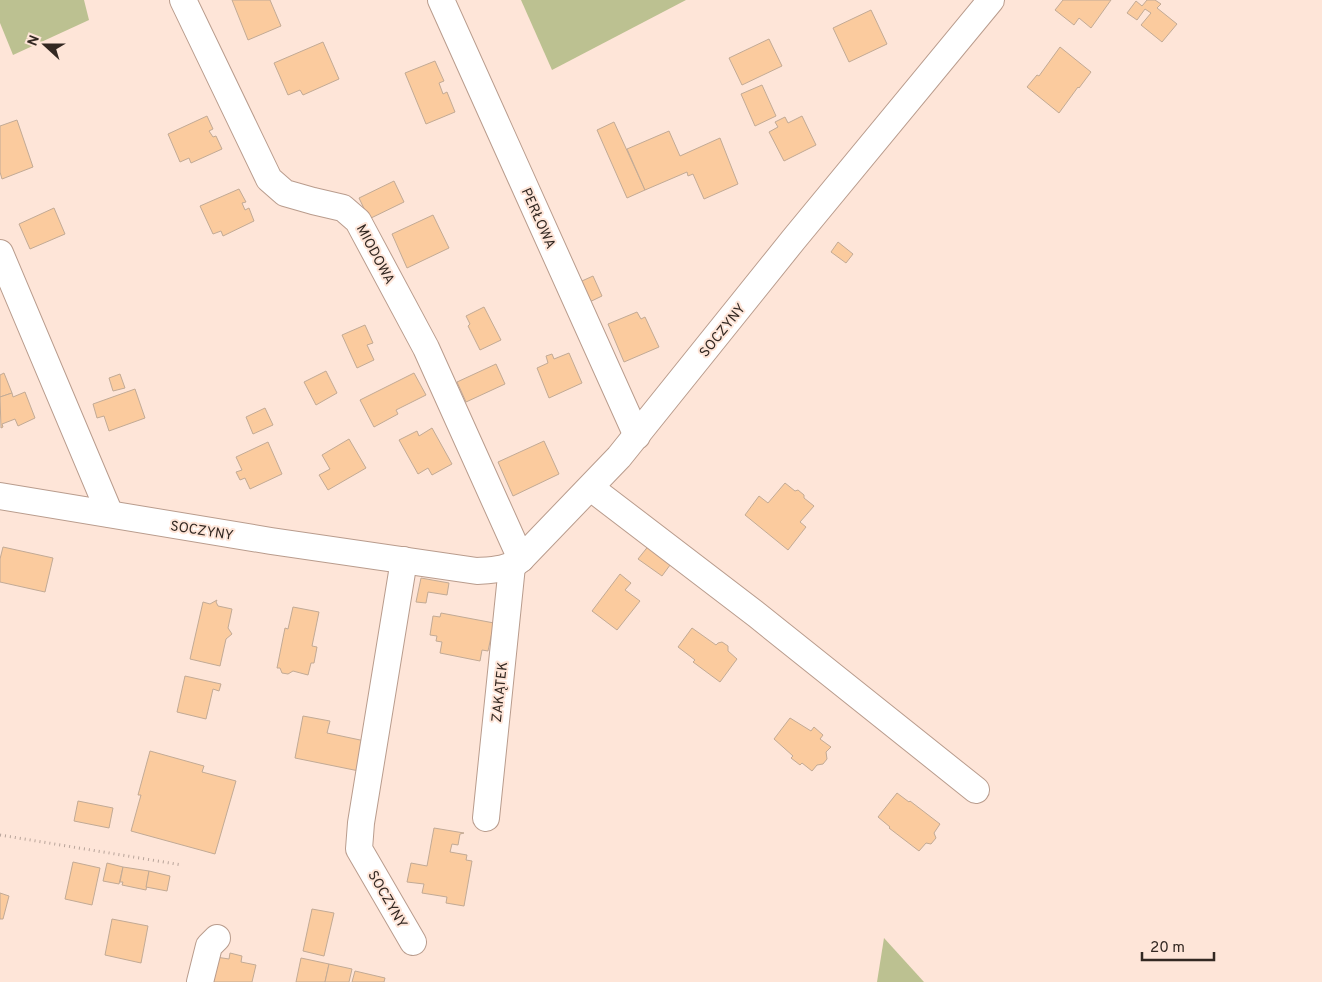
<svg xmlns="http://www.w3.org/2000/svg" width="1322" height="982" font-family="Overpass,sans-serif">
<style>
.green{fill:#bcc191}
.building{fill:#fbcb9e;stroke:#c2aa95}
.lines{fill:none;stroke-linecap:round;stroke-linejoin:round}
.minor-casing{stroke:#b99c8d;stroke-width:28}
.path{stroke:#b8a49a;stroke-width:3;stroke-dasharray:1 4;stroke-linecap:butt}
.minor{stroke:#fff;stroke-width:26}
.labels{text-anchor:middle;stroke-width:4;stroke-linejoin:round;paint-order:stroke}
.street-label{font-size:14px;fill:#332822;stroke:#fee5d8}
</style>
<rect width="100%" height="100%" fill="#fee5d8"/>
<g class="green">
<path d="M0,0H84L89,20L13,55L0,23Z"/>
<path d="M521,0H686L552,70Z"/>
<path d="M884,938L924,982H877Z"/>
</g>
<g class="building">
<path d="M232,0H270L281,26L248,40Z"/>
<path d="M1063,0H1111L1091,28L1079,18L1074,25L1055,10Z"/>
<path d="M1147,0H1155L1161,4L1157,8L1177,24L1162,42L1141,25L1151,13L1145,9L1137,20L1127,13L1136,1L1142,6Z"/>
<path d="M871,10L887,44L849,62L833,28Z"/>
<path d="M769,39L782,66L742,85L729,58Z"/>
<path d="M323,42L339,79L303,95L300,90L288,95L274,63Z"/>
<path d="M1060,47L1091,72L1079,88L1078,87L1059,113L1027,87L1037,75L1039,76Z"/>
<path d="M435,61L444,81L439,83L443,94L447,92L455,112L426,124L405,73Z"/>
<path d="M762,85L776,116L755,126L741,94Z"/>
<path d="M207,116L213,129L209,131L213,137L216,136L222,149L191,163L189,158L180,162L168,134Z"/>
<path d="M802,116L816,145L784,161L769,132L778,127L775,122L785,117L788,123Z"/>
<path d="M17,120L33,167L2,179L0,172V126Z"/>
<path d="M614,122L645,190L627,198L597,130Z"/>
<path d="M669,131L680,156L720,138L738,184L704,199L693,174L688,176L687,172L645,190L627,149Z"/>
<path d="M394,181L404,202L369,219L359,198Z"/>
<path d="M239,189L246,202L242,203L245,210L249,208L254,221L223,236L221,231L213,234L200,206Z"/>
<path d="M54,208L65,234L30,249L19,224Z"/>
<path d="M433,215L449,248L407,268L392,234Z"/>
<path d="M838,242L853,254L846,263L831,252Z"/>
<path d="M593,276L602,296L579,307L573,285Z"/>
<path d="M484,307L501,340L480,350L468,326L470,324L466,316Z"/>
<path d="M637,312L641,319L645,317L659,347L624,362L608,324Z"/>
<path d="M365,325L373,343L367,345L374,360L357,368L342,335Z"/>
<path d="M569,353L582,383L549,398L537,368L548,363L546,356L552,354L554,359Z"/>
<path d="M496,364L505,384L466,402L457,382Z"/>
<path d="M326,371L337,393L316,405L304,382Z"/>
<path d="M4,373L12,393L0,397V375Z"/>
<path d="M414,373L426,395L396,410L398,414L374,427L360,400Z"/>
<path d="M120,374L125,388L113,391L109,378Z"/>
<path d="M135,389L145,418L109,431L104,416L97,418L93,404Z"/>
<path d="M25,392L35,418L18,426L15,419L2,424L3,427L1,428L0,397L12,393L13,397Z"/>
<path d="M265,408L273,425L253,434L246,417Z"/>
<path d="M432,428L452,464L432,475L428,468L418,474L399,440L417,431L419,436Z"/>
<path d="M349,439L366,468L328,490L319,475L330,469L322,455Z"/>
<path d="M544,441L559,474L513,496L498,462Z"/>
<path d="M268,442L282,474L250,489L245,478L240,480L236,472L242,470L236,457Z"/>
<path d="M785,483L795,491L798,490L804,495V498L814,506L800,522L806,527L788,550L745,515L759,496L768,503Z"/>
<path d="M650,544L673,561L662,576L638,559Z"/>
<path d="M3,547L53,558L45,592L0,582V559Z"/>
<path d="M620,574L631,583L625,590L640,601L617,630L592,611Z"/>
<path d="M421,578L449,583L447,595L428,592L426,603L416,602Z"/>
<path d="M217,600L216,602L218,606L232,609L228,628L232,634L226,639L220,666L190,659L203,602L210,604Z"/>
<path d="M293,607L319,612L312,646L317,647L314,663H311L308,675L293,671L288,674L282,673L280,668H277L285,628L288,629Z"/>
<path d="M441,613L494,623L488,651L482,650L480,661L440,653L442,642L436,641L437,636L430,635L433,616L440,617Z"/>
<path d="M692,628L716,645L718,643L722,642L728,646V651L737,659L720,682L693,662L695,660L678,647Z"/>
<path d="M185,676L221,684L219,691L213,689L206,719L177,712Z"/>
<path d="M303,716L330,721L327,733L365,741L359,771L295,758Z"/>
<path d="M790,718L811,731L814,727L823,735L820,739L831,747L826,752L827,759L823,764L817,765L812,771L802,763L800,765L791,758L793,756L774,739Z"/>
<path d="M150,751L204,766L202,772L236,781L215,854L131,831L141,795H138Z"/>
<path d="M897,793L909,802L910,801L940,824L934,833L936,838L931,844L926,843L919,851L889,828L890,827L878,817Z"/>
<path d="M78,801L113,808L109,828L74,821Z"/>
<path d="M434,828L464,833L460,834L458,845L452,844L450,852L467,855L466,860L472,861L464,906L446,903L447,897L422,893L424,884L407,882L411,863L427,866Z"/>
<path d="M73,862L100,868L92,905L65,899Z"/>
<path d="M107,863L123,867L119,884L103,881Z"/>
<path d="M123,867L149,871L146,890L122,885L123,882H120Z"/>
<path d="M149,871L170,876L167,891L146,887Z"/>
<path d="M0,893L9,896L3,919H0Z"/>
<path d="M312,909L334,913L324,956L303,951Z"/>
<path d="M112,919L148,926L141,963L105,955Z"/>
<path d="M230,953L242,956L241,962L256,965L252,982H211L216,957L229,959Z"/>
<path d="M301,958L329,964L325,982H296Z"/>
<path d="M329,964L352,969L349,982H325Z"/>
<path d="M355,971L385,978L384,982H352Z"/>
</g>
<g class="lines">
<g class="minor-casing">
<g id="minor">
<path d="M183,0L269,179L285,193L313,201L343,208L358,221L426,348L521,559"/>
<path d="M441,0L637,436"/>
<path d="M0,253L110,514"/>
<path d="M591,488L757,615L976,790"/>
<path d="M0,496L271,541L477,571C494,570 508,570 521,559L619,457L794,239L991,0"/>
<path d="M404,560L361,823L359,849L413,942"/>
<path d="M486,818L512,566"/>
<path d="M200,982L209,946L217,938"/>
</g>
</g>
<path class="path" d="M0,835L182,865"/>
<use href="#minor" class="minor"/>
</g>
<g class="labels">
<g class="street-label">
<text transform="translate(539 218) rotate(66)" y="5">PERŁOWA</text>
<text transform="translate(376 254) rotate(62)" y="5">MIODOWA</text>
<text transform="translate(722 330) rotate(-51)" y="5">SOCZYNY</text>
<text transform="translate(202 530) rotate(9)" y="5">SOCZYNY</text>
<text transform="translate(499 692) rotate(-84)" y="5">ZAKĄTEK</text>
<text transform="translate(388 899) rotate(60)" y="5">SOCZYNY</text>
</g>
</g>
<g transform="translate(45 45) rotate(291)" stroke="#fee5d8" stroke-width="4" paint-order="stroke">
<path d="M0-4L9 19L0 12L-9 19Z" fill="#332822"/>
<text y="-8" font-size="14" font-weight="bold" text-anchor="middle" fill="#332822">N</text>
</g>
<path d="M1142 952v8h72v-8" fill="none" stroke="#332822" stroke-width="2.5"/>
<text x="1150" y="952" font-size="15" fill="#332822" stroke="#fee5d8" stroke-width="4" paint-order="stroke">20 m</text>
</svg>
